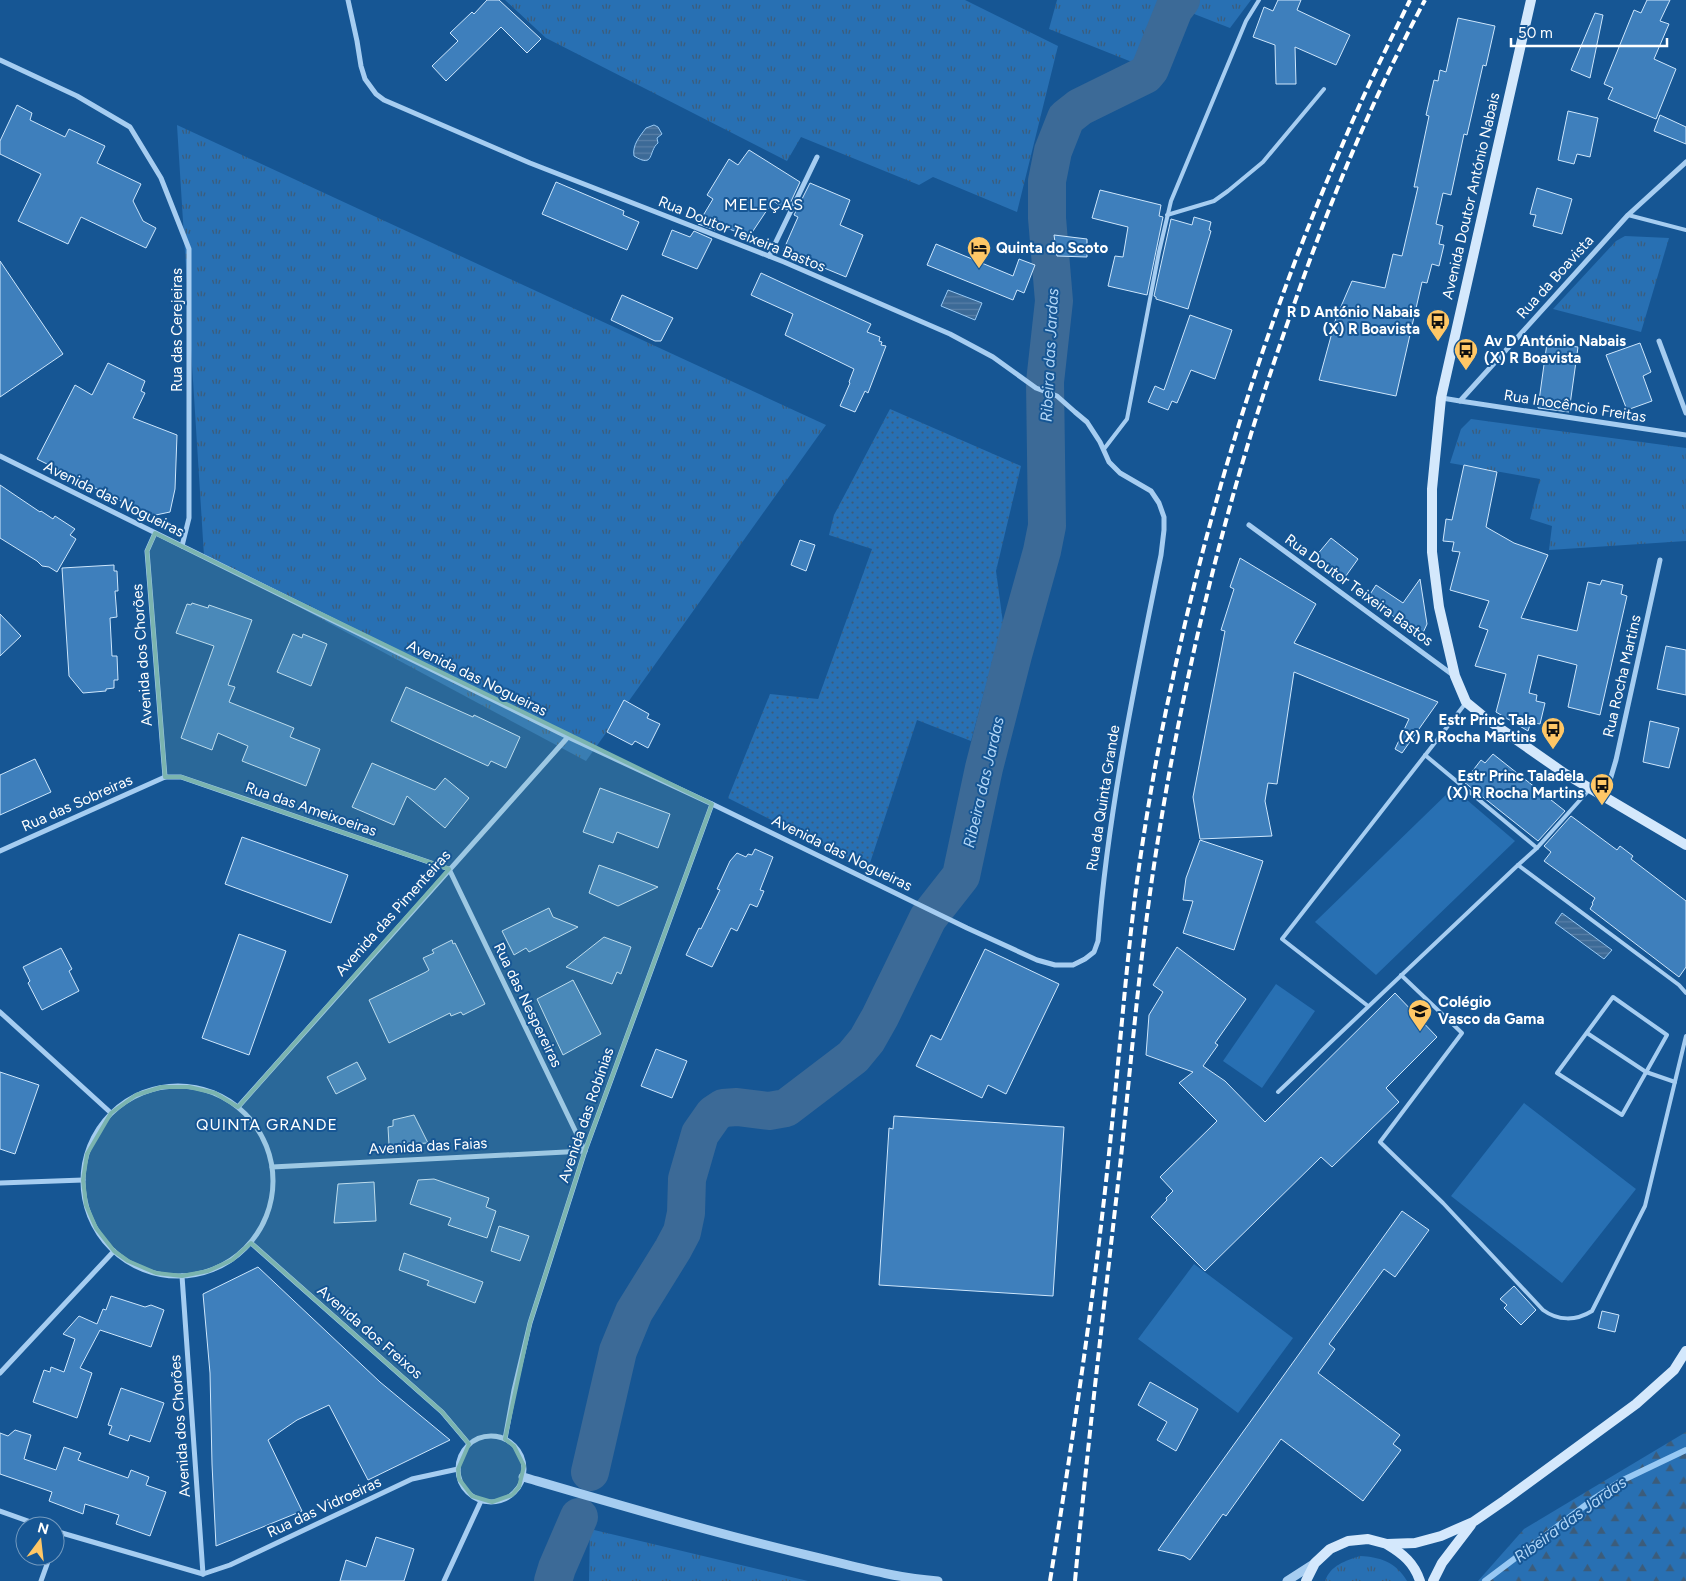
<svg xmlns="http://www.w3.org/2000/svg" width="1686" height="1581" font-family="Figtree,sans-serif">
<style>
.grass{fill:url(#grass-tufts)}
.forest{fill:url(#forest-firs)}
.park{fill:#2870b3}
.garden{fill:url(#garden-dots)}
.water{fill:url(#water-rules);stroke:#98c9f4}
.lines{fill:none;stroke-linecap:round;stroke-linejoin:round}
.stream{stroke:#98c9f4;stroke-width:6}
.river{stroke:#3c6a97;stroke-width:38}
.building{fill:#3e7fbc;stroke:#cde6fc}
.service{stroke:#a6cdf1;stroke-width:4}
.minor{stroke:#a6cdf1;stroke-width:5}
.tertiary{stroke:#a6cdf1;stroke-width:9}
.secondary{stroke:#d4e8fc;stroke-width:10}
.rail{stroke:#fff;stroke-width:4;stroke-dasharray:9 4;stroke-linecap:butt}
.marked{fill:#7bb4af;fill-opacity:0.2;stroke:#7bb4af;stroke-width:4;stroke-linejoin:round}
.labels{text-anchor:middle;stroke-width:4;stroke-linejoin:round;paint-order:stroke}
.street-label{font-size:15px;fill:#fff;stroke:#165694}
.poi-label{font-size:15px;font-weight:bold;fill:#fff;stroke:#165694;text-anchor:start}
.neighbourhood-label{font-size:16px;letter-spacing:1px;fill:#fff;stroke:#165694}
.water-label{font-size:16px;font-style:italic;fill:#b2d7f8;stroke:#165694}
</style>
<defs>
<pattern id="grass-tufts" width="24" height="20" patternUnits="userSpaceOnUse" patternTransform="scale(1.25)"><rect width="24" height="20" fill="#2870b3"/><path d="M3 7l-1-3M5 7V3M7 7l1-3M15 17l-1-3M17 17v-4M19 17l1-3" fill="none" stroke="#3c5c7a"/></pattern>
<pattern id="forest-firs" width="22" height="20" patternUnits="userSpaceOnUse" patternTransform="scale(1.25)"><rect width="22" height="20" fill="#2870b3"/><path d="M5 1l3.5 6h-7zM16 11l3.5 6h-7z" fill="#3c5c7a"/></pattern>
<pattern id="garden-dots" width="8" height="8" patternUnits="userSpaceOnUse" patternTransform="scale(1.25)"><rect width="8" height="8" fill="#2870b3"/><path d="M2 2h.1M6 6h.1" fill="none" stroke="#3c5c7a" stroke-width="1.8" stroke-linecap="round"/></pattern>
<pattern id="water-rules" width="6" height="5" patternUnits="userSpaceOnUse" patternTransform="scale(1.25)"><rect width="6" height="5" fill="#3c6a97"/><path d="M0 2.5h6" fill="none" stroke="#5980a7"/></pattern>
</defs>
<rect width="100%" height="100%" fill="#165694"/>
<g class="grass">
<path d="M505,0H965L1058,46L1017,212L933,177L919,185L801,137L787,161L546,38Z"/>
<path d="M1057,0H1169L1137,64L1049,29Z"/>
<path d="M1191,0H1251L1230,28L1184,10Z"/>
<path d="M177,125L826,425L586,761L204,556Z"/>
<path d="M1625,236L1669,238L1641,332L1553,309L1616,241Z"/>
<path d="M1471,419L1686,448V541L1549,550L1552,526L1530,519L1540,479L1450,463L1461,429Z"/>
<path d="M590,1529L808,1581H589Z"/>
<path d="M1360,1556C1380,1557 1396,1562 1407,1581H1325C1331,1565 1345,1561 1360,1556Z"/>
</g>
<path class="forest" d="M1686,1432V1581H1478L1524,1529Z"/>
<g class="park">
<path d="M1453,788L1515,841L1376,975L1315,922Z"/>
<path d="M1276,984L1315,1011L1262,1088L1223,1061Z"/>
<path d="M1524,1103L1636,1189L1562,1283L1451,1196Z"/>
<path d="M1194,1264L1293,1338L1238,1413L1138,1339Z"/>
</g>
<path class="garden" d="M890,409L1021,466L996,571L1003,623L971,741L917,720L868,869L728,798L770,694L818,699L872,549L829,535L834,515Z"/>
<g class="water">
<path d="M654,125L658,127L662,134L657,138L658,143C648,151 655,169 634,156C632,145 640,136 646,128Z"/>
<path d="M948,290L982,303L975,320L941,306Z"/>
<path d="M1562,913L1612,950L1604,959L1555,923Z"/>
</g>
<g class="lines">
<path class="stream" d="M1485,1581L1595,1498L1621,1481L1686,1450"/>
<g class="river">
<path d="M590,1472L618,1351L634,1312L673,1249L682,1232L686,1213L687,1179L700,1134L714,1114L723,1108L737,1107L769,1111L786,1108L853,1057L867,1040L880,1017L928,918L961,876L984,768L1013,655L1042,551L1047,526L1045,382L1054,301L1047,218V181L1053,151L1066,118L1080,107L1145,75L1150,69L1174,9L1181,0"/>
<path d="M553,1581L557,1568L579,1517"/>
</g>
</g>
<g class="building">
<path d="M487,0H499L541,39L527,53L501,27L446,81L432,66L458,41L450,33L472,12L474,14Z"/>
<path d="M1278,0H1301L1297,10L1350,35L1336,65L1295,47L1296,84H1276L1275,45L1253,37L1264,7L1273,11Z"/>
<path d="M1647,0H1670L1660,21L1669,24L1654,59L1676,69L1656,119L1608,99L1613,88L1604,84L1634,10L1641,13Z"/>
<path d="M1595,13L1603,15L1590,78L1571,70Z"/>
<path d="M1458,18L1495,26L1486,66L1483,65L1467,135L1464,134L1451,195L1443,193L1436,224L1443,226L1439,244L1444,245L1439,266L1432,264L1427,283L1422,282L1396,396L1319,380L1336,318L1352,281L1385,288L1393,254L1402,256L1418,187H1414L1429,116L1426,115L1434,80L1438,81L1440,70L1446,72Z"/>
<path d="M17,105L32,113L30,120L65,137L69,129L105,146L97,163L141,184L133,201L143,221L156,228L146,248L81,217L68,244L18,221L41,174L0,154V141Z"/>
<path d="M1568,111L1598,118L1590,157L1577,154L1574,164L1558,160Z"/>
<path d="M1660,115L1686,127V144L1654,131Z"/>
<path d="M749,150L800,182L787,210L773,201L749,237L722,226L721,229L716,228L715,230L698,224L713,199L707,195L729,159L738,165Z"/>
<path d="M556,182L624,211L623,215L639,222L627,250L542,214Z"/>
<path d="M810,183L850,200L840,225L863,235L846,277L783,251L798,217L794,215Z"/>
<path d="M1537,188L1572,199L1562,234L1533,226L1536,215L1530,214Z"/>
<path d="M1100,190L1161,205L1159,216L1163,217L1147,295L1108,286L1115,256L1123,257L1128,227L1092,218Z"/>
<path d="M1194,217L1211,222L1209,230L1211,231L1188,309L1156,299V297L1154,296L1171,219L1192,225Z"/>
<path d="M672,230L690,237L694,231L712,239L697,269L662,255Z"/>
<path d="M1054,235L1087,239V257L1057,256Z"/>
<path d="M936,244L1013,276L1019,259L1035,265L1024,293L1017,290L1013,300L927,265Z"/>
<path d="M0,261L63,354L0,397Z"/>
<path d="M761,273L871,324L867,332L880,337L879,341L882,342L881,345L886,346L868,393L865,391L855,412L840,406L850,383L849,382L854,369L785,335L793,314L751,295Z"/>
<path d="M622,295L673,318L661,341H655L611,320Z"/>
<path d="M1190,315L1232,330L1215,379L1191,370L1177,403L1172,401L1168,410L1148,402L1155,386L1164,390Z"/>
<path d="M1547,343L1578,347L1569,412L1538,408Z"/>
<path d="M1640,343L1651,372L1643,376L1652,401L1627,410L1606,355Z"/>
<path d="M108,363L145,381L141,391L145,393L133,418L177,435L175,489L170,512L151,516L37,459L75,385L92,395Z"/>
<path d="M1464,465L1497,472L1486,527L1514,543L1548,555L1521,618L1577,631L1588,582L1600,585L1602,580L1623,585L1621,594L1627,596L1600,715L1568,707L1577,665L1538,655L1529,693L1537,695L1536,701L1545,703L1540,724L1531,722L1528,731L1496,712L1506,674L1475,666L1488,630L1479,627L1489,601L1450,590L1460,552L1452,551L1454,542L1443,541L1446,519L1452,520Z"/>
<path d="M0,485L40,512L41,511L53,519L55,516L75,529L70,535L76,539L57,572L49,567L42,566L37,561L0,538Z"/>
<path d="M1331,538L1358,559L1343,580L1316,556Z"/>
<path d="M800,540L815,545L806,571L791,565Z"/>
<path d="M1240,558L1316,604L1294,643L1438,702L1402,753L1395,749L1409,719L1294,672L1277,784L1268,783L1265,801L1272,836L1200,839L1193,797L1225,631L1221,630L1234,589L1230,587Z"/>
<path d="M114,565V571H117L118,591H115L117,617L110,618L112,656H117L118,680H114V688L106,689V691L83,693L69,676L62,568Z"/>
<path d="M1420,579L1427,624L1422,635L1367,599L1376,585L1403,603Z"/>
<path d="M192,603L208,608L209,605L252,620L228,685L235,687L229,702L294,728L290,737L320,749L306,786L242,761L248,746L218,733L212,750L181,738L214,646L176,633L187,604L191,605Z"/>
<path d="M0,614L21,636L0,656Z"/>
<path d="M293,634L302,638L303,634L327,644L311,686L277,672Z"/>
<path d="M1666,646L1686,650V695L1657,689Z"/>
<path d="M406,687L473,717L474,715L520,737L506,768L491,761L488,766L391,721Z"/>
<path d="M624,700L649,714L647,718L660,724L648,748L635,741L632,745L607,732Z"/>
<path d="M1650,721L1679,728L1669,768L1643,762Z"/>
<path d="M1493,754L1565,811L1538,841L1464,782L1481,760L1485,763Z"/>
<path d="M35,759L51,792L0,815V775Z"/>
<path d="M372,763L435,790L445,778L469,798L445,828L407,796L394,825L352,807Z"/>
<path d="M600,788L670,814L658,848L617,832L613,843L583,832Z"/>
<path d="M1571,816L1617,850L1620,846L1633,856L1631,859L1686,901V967L1679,977L1590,909L1593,904L1592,903L1595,898L1544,861L1551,852L1544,846Z"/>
<path d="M242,837L348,875L331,923L225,884Z"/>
<path d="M1200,840L1263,861L1234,950L1183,933L1193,901L1183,900L1186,878Z"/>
<path d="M755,849L773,857L760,890L764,891L757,907L750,904L737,931L731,928L712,967L686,955L699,928L701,929L720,890L717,889L730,861L737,853L746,857L748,854L752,855Z"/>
<path d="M599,865L624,874L658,887L618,906L589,893Z"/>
<path d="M549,908L553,917L578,927L529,952L526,948L514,955L502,931Z"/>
<path d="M239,934L286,951L249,1055L202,1038Z"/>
<path d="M604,937L631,947L621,974L617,972L612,984L566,967Z"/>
<path d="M452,940L453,944L455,943L485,1004L463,1015L461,1012L451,1016L450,1013L389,1043L369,1000L426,972L429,970L423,958L434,953L432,950Z"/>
<path d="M1177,947L1246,999L1215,1043L1218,1045L1203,1066L1225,1081L1265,1122L1395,993L1437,1037L1386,1088L1399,1102L1332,1167L1321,1157L1205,1271L1151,1217L1167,1200L1166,1198L1173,1191L1160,1177L1217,1121L1179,1083L1193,1072L1146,1055L1149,1015L1163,992L1153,985Z"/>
<path d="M61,948L72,969L69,971L79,991L42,1010L28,983L30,981L23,967Z"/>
<path d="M985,949L1059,984L1006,1094L988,1085L982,1098L916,1066L931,1035L941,1040Z"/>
<path d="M573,980L601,1034L563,1055L537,999Z"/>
<path d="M656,1049L687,1061L672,1098L641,1086Z"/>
<path d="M357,1062L366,1079L336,1094L327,1077Z"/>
<path d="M0,1072L39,1085L15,1154L0,1149Z"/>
<path d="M414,1115L428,1143L389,1145L388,1127L393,1126V1120Z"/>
<path d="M894,1116L1064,1127L1053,1296L879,1285L889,1128L893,1129Z"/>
<path d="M434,1179L489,1198L486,1207L496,1211L487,1238L448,1225L451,1218L410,1204L418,1180Z"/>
<path d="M374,1182L376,1221L334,1223L338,1184Z"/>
<path d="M1402,1211L1429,1230L1395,1277L1384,1269L1329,1344L1335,1349L1318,1373L1400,1435L1393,1444L1401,1450L1363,1501L1281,1439L1226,1516L1223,1514L1190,1560L1184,1556L1158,1550Z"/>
<path d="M499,1226L529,1236L520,1261L491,1251Z"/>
<path d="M404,1253L483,1282L475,1303L427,1285L429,1281L399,1270Z"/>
<path d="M258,1267L380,1382L450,1440L368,1480L329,1405L297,1420L268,1440L302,1511L216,1546L212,1464L210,1373L203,1294Z"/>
<path d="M1514,1286L1536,1310L1521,1325L1504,1308L1507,1305L1500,1299Z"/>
<path d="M111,1296L145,1307L151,1305L164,1310L151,1347L100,1330L80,1368L92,1373L77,1418L33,1402L44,1370L50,1372L51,1367L64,1372L75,1339L63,1334L79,1316L97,1324L103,1309L106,1310Z"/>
<path d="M1602,1311L1619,1315L1615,1332L1598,1328Z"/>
<path d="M1150,1382L1198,1409L1176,1451L1157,1440L1167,1422L1138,1405Z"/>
<path d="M121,1388L164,1403L150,1442L130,1435L128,1441L109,1434L112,1426L108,1425Z"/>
<path d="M15,1430L31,1435L24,1459L56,1470L64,1447L81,1453L78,1460L128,1478L131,1470L149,1477L146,1485L166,1492L150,1536L116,1524L119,1515L85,1504L83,1514L49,1501L52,1492L0,1474V1433L8,1436Z"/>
<path d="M376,1537L414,1549L404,1581H340L346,1560L366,1567Z"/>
</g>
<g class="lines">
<g class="service">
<path d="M1167,215L1214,201L1228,191L1263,162L1324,89"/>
<path d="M1628,215L1686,230"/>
<path d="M1104,449L1127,419L1159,252L1171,201L1246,21L1259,0"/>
<path d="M1425,755L1537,848"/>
<path d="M1589,790L1537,848L1518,865L1679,985L1686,993"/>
<path d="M1401,975L1462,1033L1380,1142L1443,1203L1543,1310C1558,1321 1576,1321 1592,1311L1645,1206L1686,1036"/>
<path d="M1613,997L1667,1035L1622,1115L1557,1073Z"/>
<path d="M1368,1006L1282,939L1465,704"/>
<path d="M1587,1033L1646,1072L1675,1082"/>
<path d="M1278,1092L1518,865"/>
</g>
<g class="minor">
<path d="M0,60L77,96L130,127L161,178L189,249V518L182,546"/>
<path d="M769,256L817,157"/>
<path d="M1659,341L1686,413"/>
<path d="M1442,398L1460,401L1628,215L1686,162"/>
<path d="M1460,401L1686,435"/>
<path d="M0,456L568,737L712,804L967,928L1037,960L1055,965H1073L1085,959L1094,952L1098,941C1108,810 1135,683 1161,555L1164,530V517L1159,503L1151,491L1120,473L1109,462L1100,442L1087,422L1075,412L1057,396L1036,388L993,357L950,334L784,262L530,163L384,100L376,94L365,79L361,66L357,41L348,0"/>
<path d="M1249,525L1453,675"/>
<path d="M155,533L147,551L165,777"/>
<path d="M1605,797L1616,760L1660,560"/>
<path d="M0,851L165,777H181L449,869L585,1151L272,1167"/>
<path d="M0,1012L111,1113"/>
<circle cx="178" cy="1181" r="95"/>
<path d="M238,1107L568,737"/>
<path d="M0,1183L83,1180"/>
<path d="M251,1243L442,1412L469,1444"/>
<path d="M182,1276L203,1574"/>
<path d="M0,1373L114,1251"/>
<circle cx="491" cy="1469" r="33"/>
<path d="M505,1439L514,1390L530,1323L585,1151L712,804"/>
<path d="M0,1511L42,1526"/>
<path d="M55,1531L203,1574"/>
<path d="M55,1542L58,1532"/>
<path d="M203,1574L230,1565L412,1479L458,1469"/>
<path d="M41,1581L50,1556"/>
<path d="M444,1581L481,1501"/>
</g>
<g class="tertiary">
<path d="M523,1477C619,1505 714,1533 811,1556C853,1566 895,1578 938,1581"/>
<path d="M1287,1581L1315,1563"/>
</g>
<g class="secondary">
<path d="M1531,0L1441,398L1432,489V552L1439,607L1455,676L1466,702L1488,720L1564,773L1686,845"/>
<path d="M1388,1545C1403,1554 1414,1563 1420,1581"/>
<path d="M1306,1581L1315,1563L1330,1549L1348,1541L1368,1539L1387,1544L1415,1543L1441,1536L1473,1522L1505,1500L1636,1404L1674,1370L1686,1351"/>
<path d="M1433,1581L1442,1563L1471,1525"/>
</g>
<g class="rail">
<path d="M1050,1581C1074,1432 1096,1284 1111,1134C1120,1050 1126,965 1137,881C1146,817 1157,751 1171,687C1210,500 1268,316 1344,141C1364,93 1387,47 1410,0"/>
<path d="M1075,1581C1088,1440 1105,1298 1121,1157C1131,1062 1139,967 1153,872C1181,683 1226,496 1290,316C1327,208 1371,101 1425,0"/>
</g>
</g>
<path class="marked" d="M155,533L712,804L585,1151L530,1323L505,1439L514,1446L524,1466L519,1487L512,1495L492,1502L472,1496L459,1479L458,1469L469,1444L442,1412L251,1243L232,1260L208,1271L182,1276L156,1273L128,1261L114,1251L96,1228L86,1205L83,1180L87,1154L111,1113L136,1095L162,1087H189L215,1093L238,1107L449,869L181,777H165L147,551Z"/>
<defs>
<g id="hotel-pin" transform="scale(1.25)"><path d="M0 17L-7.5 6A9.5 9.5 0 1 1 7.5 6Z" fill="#ffc766" stroke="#165694"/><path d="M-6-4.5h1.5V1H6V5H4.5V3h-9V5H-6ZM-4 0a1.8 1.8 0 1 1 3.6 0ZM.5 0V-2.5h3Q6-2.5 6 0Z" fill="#111"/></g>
<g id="bus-pin" transform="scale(1.25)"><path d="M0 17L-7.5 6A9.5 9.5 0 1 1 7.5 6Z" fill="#ffc766" stroke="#165694"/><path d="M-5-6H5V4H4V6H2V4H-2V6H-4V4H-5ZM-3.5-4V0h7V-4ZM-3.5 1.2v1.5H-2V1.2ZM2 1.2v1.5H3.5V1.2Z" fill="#111"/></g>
<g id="school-pin" transform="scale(1.25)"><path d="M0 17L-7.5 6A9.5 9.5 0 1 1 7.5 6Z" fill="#ffc766" stroke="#165694"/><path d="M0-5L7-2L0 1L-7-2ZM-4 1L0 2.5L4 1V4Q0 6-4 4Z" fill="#111"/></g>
</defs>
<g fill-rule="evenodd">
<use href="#hotel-pin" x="979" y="248"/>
<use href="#bus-pin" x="1438" y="321"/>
<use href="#bus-pin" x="1466" y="350"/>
<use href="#bus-pin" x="1553" y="729"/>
<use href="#bus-pin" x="1602" y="785"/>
<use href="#school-pin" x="1420" y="1011"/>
</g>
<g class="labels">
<g class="street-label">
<text transform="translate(1471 196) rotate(-77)" y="5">Avenida Doutor António Nabais</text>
<text transform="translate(742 234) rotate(22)" y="5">Rua Doutor Teixeira Bastos</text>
<text transform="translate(1555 277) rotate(-48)" y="5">Rua da Boavista</text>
<text transform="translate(177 330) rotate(-90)" y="5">Rua das Cerejeiras</text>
<text transform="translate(1575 406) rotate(9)" y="5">Rua Inocêncio Freitas</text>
<text transform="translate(114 499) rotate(26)" y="5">Avenida das Nogueiras</text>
<text transform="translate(1359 590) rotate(36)" y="5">Rua Doutor Teixeira Bastos</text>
<text transform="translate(142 655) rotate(-94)" y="5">Avenida dos Chorões</text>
<text transform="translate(1622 676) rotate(-77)" y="5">Rua Rocha Martins</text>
<text transform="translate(477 678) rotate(26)" y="5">Avenida das Nogueiras</text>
<text transform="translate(1103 798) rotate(-81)" y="5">Rua da Quinta Grande</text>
<text transform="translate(77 803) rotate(-24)" y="5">Rua das Sobreiras</text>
<text transform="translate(311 809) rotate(19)" y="5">Rua das Ameixoeiras</text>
<text transform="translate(842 853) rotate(26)" y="5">Avenida das Nogueiras</text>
<text transform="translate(393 913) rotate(-48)" y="5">Avenida das Pimenteiras</text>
<text transform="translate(528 1005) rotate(64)" y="5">Rua das Nespereiras</text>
<text transform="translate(586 1115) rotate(-71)" y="5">Avenida das Robínias</text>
<text transform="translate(428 1146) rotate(-3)" y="5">Avenida das Faias</text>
<text transform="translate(370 1332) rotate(41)" y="5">Avenida dos Freixos</text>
<text transform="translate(180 1426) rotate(-94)" y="5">Avenida dos Chorões</text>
<text transform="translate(324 1507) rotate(-25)" y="5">Rua das Vidroeiras</text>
</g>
<g class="poi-label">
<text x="996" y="253">Quinta do Scoto</text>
<text x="1420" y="317" text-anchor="end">R D António Nabais<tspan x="1420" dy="17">(X) R Boavista</tspan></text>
<text x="1484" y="346">Av D António Nabais<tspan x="1484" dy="17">(X) R Boavista</tspan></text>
<text x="1536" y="725" text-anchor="end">Estr Princ Tala<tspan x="1536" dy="17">(X) R Rocha Martins</tspan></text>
<text x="1584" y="781" text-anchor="end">Estr Princ Taladela<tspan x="1584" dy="17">(X) R Rocha Martins</tspan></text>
<text x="1438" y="1007">Colégio<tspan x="1438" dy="17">Vasco da Gama</tspan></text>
</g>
<g class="neighbourhood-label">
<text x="764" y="210">MELEÇAS</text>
<text x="267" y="1130">QUINTA GRANDE</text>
</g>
<g class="water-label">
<text transform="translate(1049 355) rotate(-87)" y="6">Ribeira das Jardas</text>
<text transform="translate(983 782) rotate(-77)" y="6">Ribeira das Jardas</text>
<text transform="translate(1570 1519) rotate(-36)" y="6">Ribeira das Jardas</text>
</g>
</g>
<g transform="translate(40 1541) rotate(15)"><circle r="24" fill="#165694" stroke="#739abf"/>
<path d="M0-4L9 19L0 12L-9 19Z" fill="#ffc766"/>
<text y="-8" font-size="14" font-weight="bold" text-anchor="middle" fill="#ffffff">N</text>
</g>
<path d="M1511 38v8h156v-8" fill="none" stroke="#ffffff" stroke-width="2.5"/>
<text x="1518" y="38" font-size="15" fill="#ffffff" stroke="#165694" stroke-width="4" paint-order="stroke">50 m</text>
</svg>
